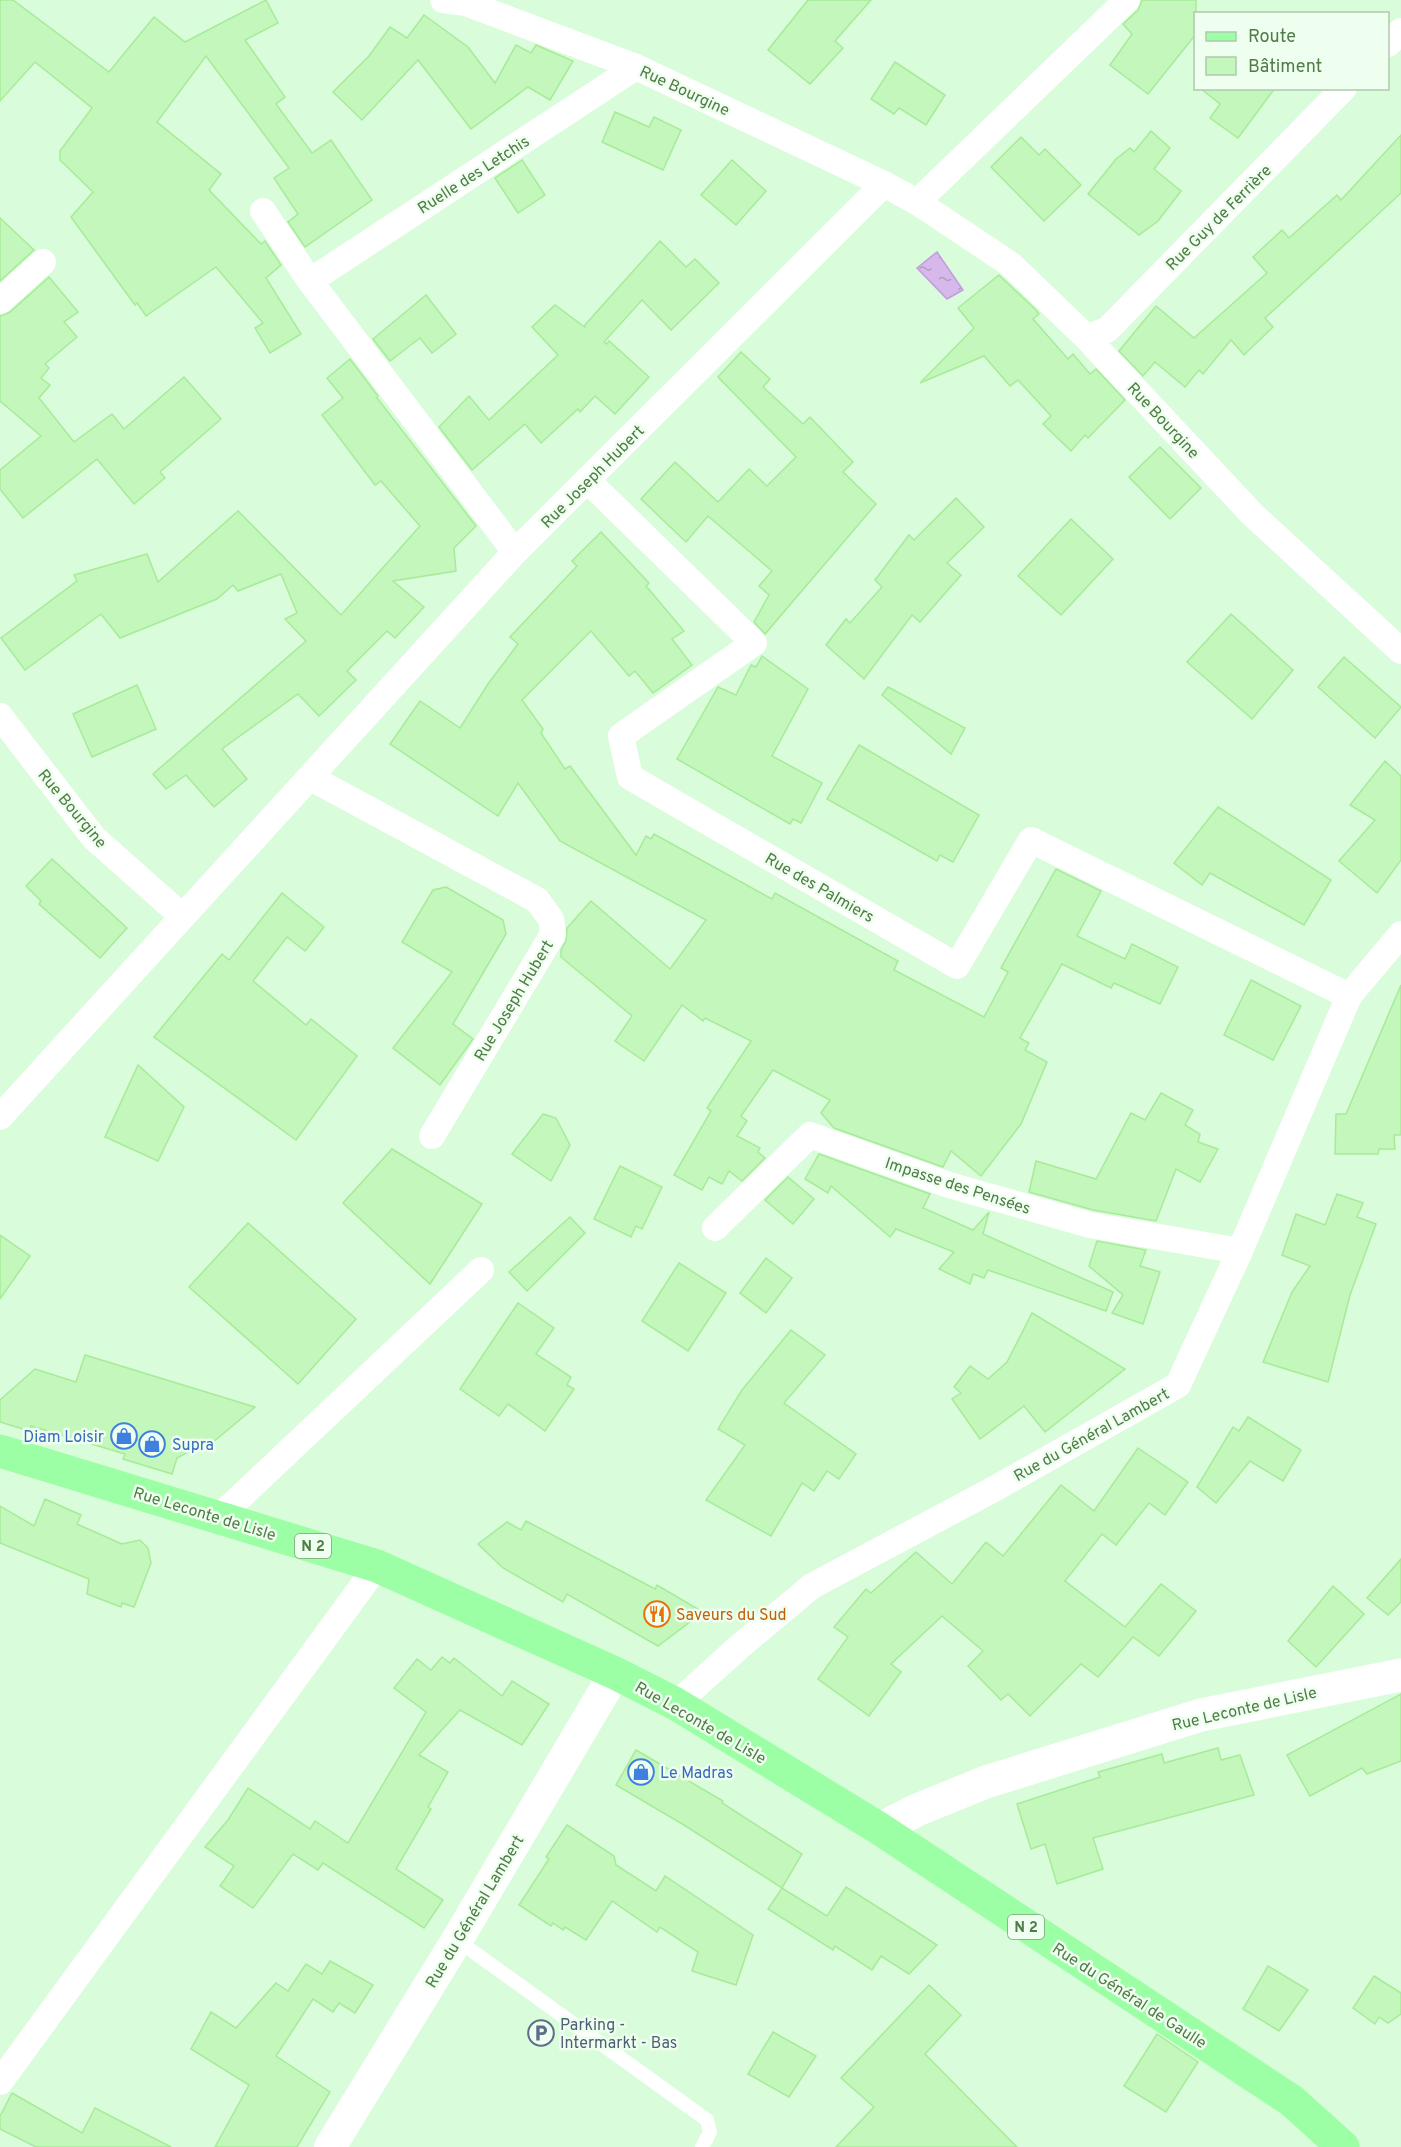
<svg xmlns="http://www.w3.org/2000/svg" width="1401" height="2147" font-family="Overpass,sans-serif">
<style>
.residential{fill:#d9fcda;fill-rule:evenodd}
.water{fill:url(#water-ripples);stroke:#c49dde;stroke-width:1.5}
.building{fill:#c3f7bb;stroke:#a7eb99;stroke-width:1.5}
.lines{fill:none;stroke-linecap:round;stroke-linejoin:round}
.service{stroke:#fff;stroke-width:14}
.minor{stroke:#fff;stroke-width:26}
.tertiary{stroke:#fff;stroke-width:32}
.secondary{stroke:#fff;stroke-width:33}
.primary{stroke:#9cffa5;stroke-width:33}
.labels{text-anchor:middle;stroke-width:5;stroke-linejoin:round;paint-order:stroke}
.shield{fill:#eeffef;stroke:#80a379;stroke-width:1.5}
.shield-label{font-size:15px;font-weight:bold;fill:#517b47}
.street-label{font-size:16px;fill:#517b47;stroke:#eeffef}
.shop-label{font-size:16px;fill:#366cbe;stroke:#eeffef;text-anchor:start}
.food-label{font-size:16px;fill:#c56008;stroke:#eeffef;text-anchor:start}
.service-label{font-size:16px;fill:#4e5e75;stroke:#eeffef;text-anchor:start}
</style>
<defs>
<pattern id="water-ripples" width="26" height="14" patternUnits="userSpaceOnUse" patternTransform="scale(1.5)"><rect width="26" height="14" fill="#d6b8eb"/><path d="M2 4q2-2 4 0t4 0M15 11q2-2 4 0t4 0" fill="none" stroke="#b09bc0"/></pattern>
</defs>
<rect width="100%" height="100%" fill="#e6fee8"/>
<path class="residential" d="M0,0H1401V2147H0ZM1196,14H1388V88H1196Z"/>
<path class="water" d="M937,252L963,290L947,299L917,268Z"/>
<g class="building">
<path d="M0,0H13L109,72L154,17L185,42L266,0L278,23L245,40L285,97L276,104L312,153L331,140L372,200L305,247L288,222L298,214L274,178L289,168L206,56L157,122L221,174L209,190L261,244L265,241L281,265L266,278L301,334L270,353L255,328L263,323L216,267L146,316L137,303L135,305L71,217L93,192L60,160V151L92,108L35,62L0,101Z"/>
<path d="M808,0H871L835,41L843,48L810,84L768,50Z"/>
<path d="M1142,0H1196V34L1148,94L1110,65L1132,34L1123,24L1138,10Z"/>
<path d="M424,15L468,47L495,83L516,45L531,53L536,45L573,61L550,100L528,87L471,129L418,60L362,120L333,92L369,56L390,27L407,38Z"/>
<path d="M895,62L945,95L926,125L899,108L894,114L871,99Z"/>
<path d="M1200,88H1275L1238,138L1210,118L1220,104Z"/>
<path d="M615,112L649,127L654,117L681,130L663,170L602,142Z"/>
<path d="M1151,131L1170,148L1154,169L1181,191L1158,221L1139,235L1088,194L1116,159L1130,148L1134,152Z"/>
<path d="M1401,135V193L1265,318L1273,327L1244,355L1231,340L1203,374L1199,370L1185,387L1155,362L1143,376L1119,351L1156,306L1194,338L1267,273L1253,257L1282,230L1289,238L1337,195L1341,200Z"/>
<path d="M1021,137L1039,155L1045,149L1081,185L1044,221L991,167Z"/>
<path d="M522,160L545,195L518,213L495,178Z"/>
<path d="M732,160L766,191L736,225L701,195Z"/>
<path d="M0,218L34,250L0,281Z"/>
<path d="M660,241L686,267L695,259L719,283L671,330L642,300L604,342L607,344L609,341L649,377L615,414L595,396L580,412L578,409L541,443L525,424L472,470L439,427L469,396L489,420L558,355L532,327L555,305L586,328L584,326Z"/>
<path d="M999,275L1036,310L1039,314L1033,319L1068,359L1073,354L1090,374L1096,369L1125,400L1088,438L1085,435L1071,451L1043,424L1051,416L1018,380L1010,386L984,356L920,383L974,328L958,308Z"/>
<path d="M49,277L78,312L64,322L77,337L45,364L49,368L41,378L50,385L39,398L74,442L112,414L124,429L184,377L221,419L160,472L165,478L134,504L97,459L23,518L0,489V470L41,436L0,401V316L10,312Z"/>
<path d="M426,295L456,334L432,353L420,338L390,361L373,339Z"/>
<path d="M741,352L770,379L763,387L803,424L810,417L853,462L843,472L876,504L765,634L754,622L769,595L759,586L772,571L708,516L686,542L641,499L675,462L718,502L749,469L767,486L796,457L718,377Z"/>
<path d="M350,359L378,396L377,398L476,526L454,548L456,571L393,581L424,607L395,638L387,631L347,671L356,680L319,716L298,694L222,749L247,779L214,807L186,775L166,789L153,774L306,641L285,619L297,613L281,574L238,591L233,585L217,599L120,638L101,614L25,670L1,638L77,581L74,575L147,554L158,582L238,511L341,615L420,526L381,481L375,485L322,415L343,398L327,378Z"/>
<path d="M1160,447L1201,488L1170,519L1129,477Z"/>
<path d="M956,498L984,527L947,563L961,575L920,622L912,615L864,679L826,645L846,619L850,623L882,587L875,580L909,535L914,540Z"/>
<path d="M1071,519L1113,559L1061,615L1018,576Z"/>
<path d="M601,532L649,583L646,586L684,631L672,639L692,665L653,693L635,671L629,676L591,631L522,700L543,729L541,733L565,769L570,766L636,855L646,836L651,839L654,834L772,899L775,893L898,961L894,970L984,1017L1008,972L1001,968L1056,869L1101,891L1077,936L1125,959L1132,944L1178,967L1160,1004L1114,983L1111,988L1062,964L1020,1038L1029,1043L1025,1050L1047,1062L1021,1124L981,1176L951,1151L943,1167L834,1128L821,1113L830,1100L773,1070L741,1116L747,1121L737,1136L760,1148L758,1152L765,1158L742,1181L729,1171L722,1184L709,1177L702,1190L674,1175L711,1111L707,1108L751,1041L705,1018L703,1021L682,1005L644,1061L615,1041L632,1016L561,957V950L566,941L567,928L591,901L670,969L706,920L560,841L518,783L498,816L390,744L420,701L460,728L488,684L518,644L510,637L577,566L572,561Z"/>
<path d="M1231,614L1293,670L1252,719L1187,662Z"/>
<path d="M762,656L808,689L772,756L822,783L801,823L793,819L790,824L677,759L718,687L736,695L751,665L756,667Z"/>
<path d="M1344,657L1401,707L1375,738L1318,687Z"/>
<path d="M137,685L156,729L92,757L73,714Z"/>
<path d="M888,687L965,728L951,754L882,695Z"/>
<path d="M859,745L979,815L953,862L940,855L937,861L827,799Z"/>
<path d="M1385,761L1401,776V860L1377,893L1339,861L1375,820L1350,805Z"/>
<path d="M1218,807L1331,880L1304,925L1210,873L1202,885L1174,863Z"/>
<path d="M52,859L127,928L100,958L39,904L41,901L26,886Z"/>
<path d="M446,887L503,920L506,934L453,1024L473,1039L440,1085L393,1048L452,972L402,942L433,890Z"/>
<path d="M282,893L324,927L305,951L287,937L253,981L306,1025L311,1019L357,1056L296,1140L154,1037L222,954L229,960Z"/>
<path d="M1251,980L1301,1006L1273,1060L1224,1035Z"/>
<path d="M1401,985V1135H1394L1395,1149H1379L1378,1154H1335L1336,1114H1346Z"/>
<path d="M138,1065L184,1107L158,1161L105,1137Z"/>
<path d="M1161,1093L1193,1110L1185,1125L1200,1134L1198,1142L1218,1149L1200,1182L1176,1169L1156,1221L1093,1210L1029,1192L1036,1161L1096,1179L1131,1113L1145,1120Z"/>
<path d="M543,1114L556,1118L570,1145L551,1181L512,1154Z"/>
<path d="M392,1149L482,1204L430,1284L343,1203Z"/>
<path d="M819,1154L930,1194L923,1208L973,1230L989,1212L983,1234L1113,1292L1106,1311L988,1270L984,1278L973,1274L970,1284L939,1269L954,1252L896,1229L890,1237L831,1186L828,1193L805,1179Z"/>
<path d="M620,1166L662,1187L642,1229L636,1226L631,1237L594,1219Z"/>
<path d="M788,1177L814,1199L793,1224L765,1200Z"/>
<path d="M1337,1194L1363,1203L1357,1217L1376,1224L1350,1295L1328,1382L1263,1362L1292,1292L1310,1266L1282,1255L1296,1214L1325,1225Z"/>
<path d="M570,1217L585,1233L527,1291L509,1272Z"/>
<path d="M248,1223L356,1319L298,1384L189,1287Z"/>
<path d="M0,1235L30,1256L0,1299Z"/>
<path d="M1097,1241L1146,1250L1140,1266L1160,1272L1143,1324L1112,1313L1123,1295L1089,1266Z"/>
<path d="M766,1258L792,1278L766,1313L740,1293Z"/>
<path d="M679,1263L726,1293L688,1351L642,1321Z"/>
<path d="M518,1303L554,1328L536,1354L571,1377L567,1385L574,1389L545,1431L508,1404L499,1416L460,1389Z"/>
<path d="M1032,1313L1125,1369L1045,1432L1024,1406L980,1439L952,1399L961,1393L954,1387L970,1366L988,1379L1007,1362Z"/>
<path d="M791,1330L825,1355L784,1403L856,1454L839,1479L827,1471L814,1491L802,1483L771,1536L706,1500L745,1445L718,1429L742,1390Z"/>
<path d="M85,1355L255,1407L206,1448L199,1446L177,1458L172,1474L123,1459L125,1454L31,1426L29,1431L0,1422V1400L35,1369L76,1382Z"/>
<path d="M1248,1417L1301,1450L1283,1481L1250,1461L1216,1503L1197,1487L1233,1427L1239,1431Z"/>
<path d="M1138,1448L1188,1482L1165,1515L1149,1503L1116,1545L1102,1534L1065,1581L1125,1627L1161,1584L1196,1611L1159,1656L1133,1637L1098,1677L1081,1664L1030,1716L1008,1694L1001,1700L968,1666L983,1651L942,1616L891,1664L901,1672L869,1716L818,1679L848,1637L834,1627L866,1589L871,1593L916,1552L952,1584L986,1542L1003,1556L1061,1485L1094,1511Z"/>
<path d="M45,1499L81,1515L77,1524L122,1544L140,1540L148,1548L151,1563L134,1607L122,1603L121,1607L87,1594L89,1579L0,1543V1506L34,1526Z"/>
<path d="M526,1521L655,1589L657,1585L703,1612L658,1646L567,1594L563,1602L503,1568L478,1544L507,1522L521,1530Z"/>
<path d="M1401,1559V1602L1388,1615L1367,1598Z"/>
<path d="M1333,1586L1364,1614L1316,1667L1288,1641Z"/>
<path d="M442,1657L450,1663L454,1658L502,1696L512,1681L549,1704L522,1745L460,1710L419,1755L448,1772L428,1807L431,1809L396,1869L443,1900L424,1928L323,1863L318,1870L293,1854L253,1908L220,1886L234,1866L205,1847L228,1820L248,1788L310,1829L315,1821L348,1843L426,1712L394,1688L417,1659L431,1670Z"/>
<path d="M1401,1694V1761L1367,1774L1362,1768L1310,1796L1287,1755Z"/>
<path d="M1218,1748L1221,1760L1240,1755L1254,1795L1093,1838L1103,1869L1057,1884L1045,1844L1031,1849L1017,1804L1100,1777L1098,1772L1162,1754L1164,1763Z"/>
<path d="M636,1750L723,1801L722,1803L802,1854L782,1888L684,1825L616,1785Z"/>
<path d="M567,1825L614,1856L616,1865L656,1891L665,1876L753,1935L736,1985L692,1971L698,1952L660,1927L657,1932L612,1901L586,1940L565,1927L563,1930L553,1923L551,1926L519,1905L549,1859L546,1857Z"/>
<path d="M846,1887L909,1927L937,1945L909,1974L881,1956L872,1970L835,1946L833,1950L768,1909L782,1888L827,1916Z"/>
<path d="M330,1961L373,1985L355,2013L339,2003L333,2012L313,1999L276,2056L330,2092L297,2147H215L249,2085L191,2049L211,2012L236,2028L276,1983L288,1991L306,1964L322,1974Z"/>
<path d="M1268,1966L1308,1990L1279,2031L1243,2009Z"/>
<path d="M1374,1976L1401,1993V2014L1388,2023L1379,2017L1375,2024L1353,2008Z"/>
<path d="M929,1985L961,2015L925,2054L1017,2147H836L874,2107L841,2078Z"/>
<path d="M773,2032L816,2056L789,2097L748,2074Z"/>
<path d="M1157,2034L1198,2062L1166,2112L1124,2086Z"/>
<path d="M12,2093L82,2133L95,2108L171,2147H36L0,2129V2116Z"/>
</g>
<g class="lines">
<path class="service" d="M457,1940L707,2120L710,2132L702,2147"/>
<g class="minor">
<path d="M443,0L466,3L636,67L884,184L917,202L1010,264L1086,337L1252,514L1401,651"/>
<path d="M1388,44L1401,31"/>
<path d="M917,202L1127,0"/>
<path d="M263,211L310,281"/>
<path d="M0,301L43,262"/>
<path d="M1086,337L1107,330L1344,88"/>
<path d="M587,480L754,643L621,736L630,777L957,966L1031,840L1349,996"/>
<path d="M515,552L310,281L636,67"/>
<path d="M0,716L94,838L182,916"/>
<path d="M311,778L537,900L551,919L553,934L432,1136"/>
<path d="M0,1117L515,552L884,184"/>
<path d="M715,1228L810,1135L949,1185L1090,1225L1240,1251"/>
<path d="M219,1517L481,1270"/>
<path d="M676,1704L739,1647L812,1586L994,1489L1178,1385L1240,1251L1349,996L1401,934"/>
<path d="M0,2082L377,1566"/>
</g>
<path class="tertiary" d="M330,2147L457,1940L615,1673"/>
<path class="secondary" d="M880,1829L917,1810L986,1782L1201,1715L1401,1675"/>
<path class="primary" d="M0,1451L377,1566L615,1673L676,1704L880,1829L1292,2101L1343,2147"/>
</g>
<defs>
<g id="shop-ring" transform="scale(1.35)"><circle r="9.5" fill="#eeffef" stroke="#3f7fe0" stroke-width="1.5"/><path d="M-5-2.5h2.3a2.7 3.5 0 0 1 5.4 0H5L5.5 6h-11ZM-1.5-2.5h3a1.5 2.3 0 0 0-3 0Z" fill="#3f7fe0"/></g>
<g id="restaurant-ring" transform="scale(1.35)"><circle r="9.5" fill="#eeffef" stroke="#e8710a" stroke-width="1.5"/><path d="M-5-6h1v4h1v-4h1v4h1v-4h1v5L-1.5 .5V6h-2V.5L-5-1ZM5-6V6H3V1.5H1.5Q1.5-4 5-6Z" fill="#e8710a"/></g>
<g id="parking-ring" transform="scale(1.35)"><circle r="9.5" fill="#eeffef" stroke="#5c6f8a" stroke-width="1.5"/><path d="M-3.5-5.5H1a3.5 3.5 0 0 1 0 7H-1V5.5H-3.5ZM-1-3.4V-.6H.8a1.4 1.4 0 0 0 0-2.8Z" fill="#5c6f8a"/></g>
</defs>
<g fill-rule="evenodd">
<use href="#shop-ring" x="124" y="1436"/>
<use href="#shop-ring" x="152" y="1444"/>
<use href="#restaurant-ring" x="657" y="1614"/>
<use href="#shop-ring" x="641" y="1772"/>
<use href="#parking-ring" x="541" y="2033"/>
</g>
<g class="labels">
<g class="shield">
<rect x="295" y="1534" width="36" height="24" rx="4.5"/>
<rect x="1008" y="1915" width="36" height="24" rx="4.5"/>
</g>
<g class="shield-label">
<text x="313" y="1551">N 2</text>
<text x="1026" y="1932">N 2</text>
</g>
<g class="street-label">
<text transform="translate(685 90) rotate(25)" y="6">Rue Bourgine</text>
<text transform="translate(473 174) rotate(-33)" y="6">Ruelle des Letchis</text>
<text transform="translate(1218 217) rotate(-45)" y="6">Rue Guy de Ferrière</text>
<text transform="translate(1164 420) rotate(47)" y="6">Rue Bourgine</text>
<text transform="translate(592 476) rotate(-45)" y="6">Rue Joseph Hubert</text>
<text transform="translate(73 808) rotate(50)" y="6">Rue Bourgine</text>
<text transform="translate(820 887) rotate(30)" y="6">Rue des Palmiers</text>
<text transform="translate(513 1000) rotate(-59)" y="6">Rue Joseph Hubert</text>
<text transform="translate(958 1185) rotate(18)" y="6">Impasse des Pensées</text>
<text transform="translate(1091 1434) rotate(-29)" y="6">Rue du Général Lambert</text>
<text transform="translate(205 1513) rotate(17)" y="6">Rue Leconte de Lisle</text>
<text transform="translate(1244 1708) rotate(-13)" y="6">Rue Leconte de Lisle</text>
<text transform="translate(701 1722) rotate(30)" y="6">Rue Leconte de Lisle</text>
<text transform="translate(474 1911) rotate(-59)" y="6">Rue du Général Lambert</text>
<text transform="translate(1130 1995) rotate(33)" y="6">Rue du Général de Gaulle</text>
</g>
<g class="shop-label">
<text x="104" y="1442" text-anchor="end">Diam Loisir</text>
<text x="172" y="1450">Supra</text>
<text x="660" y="1778">Le Madras</text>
</g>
<g class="food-label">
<text x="676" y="1620">Saveurs du Sud</text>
</g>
<g class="service-label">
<text x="560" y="2030">Parking -<tspan x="560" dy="18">Intermarkt - Bas</tspan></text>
</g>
</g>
<rect x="1194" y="12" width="195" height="78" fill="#eeffef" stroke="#afcaac" stroke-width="1.5"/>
<rect x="1206" y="32" width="30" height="9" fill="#9cffa5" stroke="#afcaac" stroke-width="1.5"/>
<text x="1248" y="42" font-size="18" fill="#517b47">Route</text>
<rect x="1206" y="57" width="30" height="18" fill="#c3f7bb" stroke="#afcaac" stroke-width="1.5"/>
<text x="1248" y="72" font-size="18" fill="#517b47">Bâtiment</text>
</svg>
